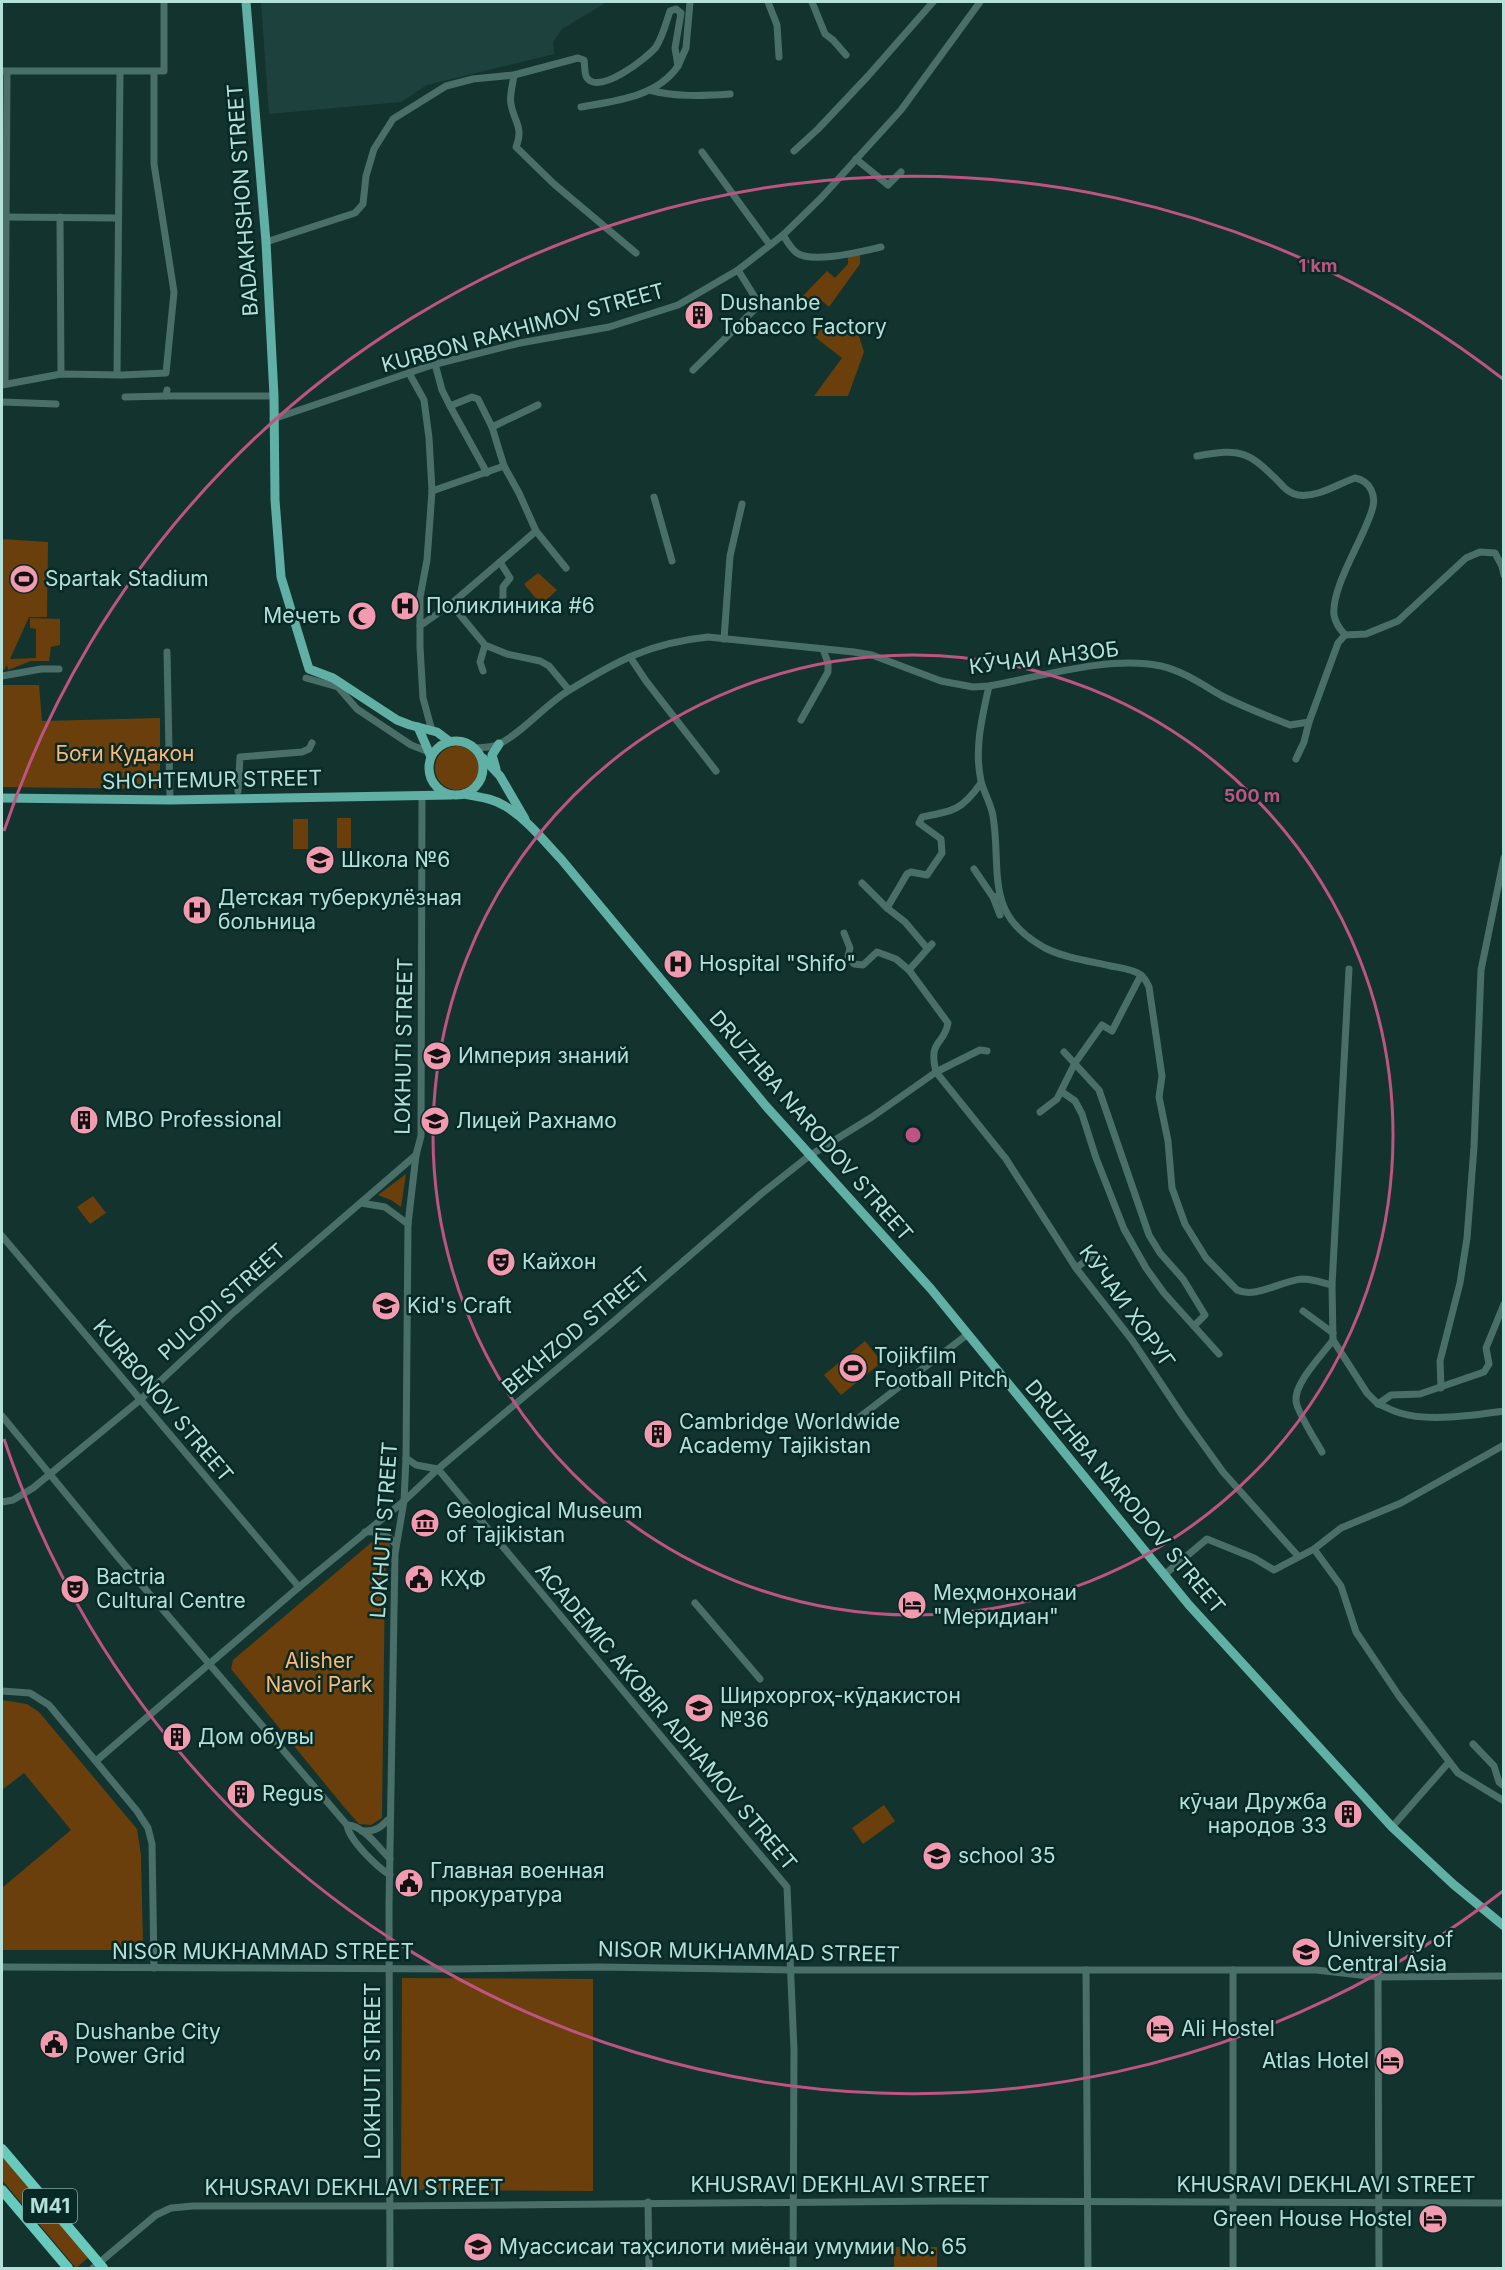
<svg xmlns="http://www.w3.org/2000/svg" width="1505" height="2270" font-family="Inter,sans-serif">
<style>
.built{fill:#1d423d}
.green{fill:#6b3f0b}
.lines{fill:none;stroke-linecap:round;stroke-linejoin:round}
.minor{stroke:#4a6f69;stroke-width:7}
.major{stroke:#60b0a5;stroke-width:9}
.highway{stroke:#67cabc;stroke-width:10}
.ring{fill:none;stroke:#be5481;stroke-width:3}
.labels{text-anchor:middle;stroke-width:5;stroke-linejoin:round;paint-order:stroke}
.shield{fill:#082925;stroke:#80a9a3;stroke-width:1.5}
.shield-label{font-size:20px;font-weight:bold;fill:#b3e0d9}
.street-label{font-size:21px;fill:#b3e0d9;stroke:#082925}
.poi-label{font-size:21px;fill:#b3e0d9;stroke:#082925;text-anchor:start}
.park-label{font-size:21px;fill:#feb774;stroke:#082925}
.centre{fill:#be5481;stroke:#082925;stroke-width:3}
.ring-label{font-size:18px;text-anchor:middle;font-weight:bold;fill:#be5481;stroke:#082925;stroke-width:5;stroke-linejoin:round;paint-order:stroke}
</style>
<rect width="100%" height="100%" fill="#13332f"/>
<path class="built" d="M261,2H607L562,29L553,42L554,54L427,85L401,102L269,114Z"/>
<g class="green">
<path d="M848,254H860V264L829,307L820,299L810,309L800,299L827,271L835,278L848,264Z"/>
<path d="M827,321L842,332L855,324L864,352L848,396H814L842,358L815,337Z"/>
<path d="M2,539L48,542L47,617H29L10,659L36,658V629L30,628V618L60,619V645L51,647L49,661H31L8,670L7,665L4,670H2Z"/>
<path d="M538,573L557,590L543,603L538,601L524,584Z"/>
<path d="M2,685H39L42,721L160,718V789L2,787Z"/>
<circle cx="457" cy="768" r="22"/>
<rect x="337" y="818" width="14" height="30"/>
<rect x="293" y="819" width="15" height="30"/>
<path d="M406,1174L401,1207L391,1200L378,1195Z"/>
<path d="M93,1196L106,1213L90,1224L77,1207Z"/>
<path d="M865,1341L882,1362L841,1395L824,1375Z"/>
<path d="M379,1536L389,1539L390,1545L385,1574L382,1818L371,1825L359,1824L344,1807L231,1669L233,1660Z"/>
<path d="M2,1700L27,1704L39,1712L137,1829L141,1855L143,1945L129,1950H2V1888L71,1830L24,1773L2,1790Z"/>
<path d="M884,1805L895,1821L863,1844L852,1828Z"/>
<path d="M402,1978L593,1979V2191L401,2190Z"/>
<path d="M2,2154L89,2257L76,2268L2,2180Z"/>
<rect x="894" y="2247" width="43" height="21"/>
</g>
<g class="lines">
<g class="minor">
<path d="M768,2L777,25L779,57"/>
<path d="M812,2L825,34L833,40L846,55"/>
<path d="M2,71H164V2"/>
<path d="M514,75C513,84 509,96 511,104C514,122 524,127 516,147L554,184L636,253"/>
<path d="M649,90C675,97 703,96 730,94"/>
<path d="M581,107C615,101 657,97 678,66"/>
<path d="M794,151L818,129L868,76L933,2"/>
<path d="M702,152L770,245"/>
<path d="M856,159L888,185L901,172"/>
<path d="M5,217L117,218"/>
<path d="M60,217L61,374"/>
<path d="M783,235C787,241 791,249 797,253C813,264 863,251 881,247"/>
<path d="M266,242L355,213L363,204L366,176L374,149L393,119L446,86L473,79L514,75L578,58L584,60C585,65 584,74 587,78C600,95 647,58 656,47C663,36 666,23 670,11L676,9L681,13L675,48L678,66L686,48L690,2"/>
<path d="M435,364L442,390L450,406L472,397L478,399L492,427L504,466L519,493L536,531L566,568"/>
<path d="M693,370L754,310L756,299L738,270"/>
<path d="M409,373L424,400L429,438L432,491L427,560L420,597V647L423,698L432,731"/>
<path d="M117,374L120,72"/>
<path d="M5,384L7,71"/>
<path d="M2,385L61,374L122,375L166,373L174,292L154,164V72"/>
<path d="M167,390L166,396H274"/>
<path d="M125,397L166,396"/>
<path d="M2,402L56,404"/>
<path d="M450,406L487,473"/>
<path d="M273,419L432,365L520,343L609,327L678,305L738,270L783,235L821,198L901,110L980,2"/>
<path d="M492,427L538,405"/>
<path d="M1197,456C1241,448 1248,451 1279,482C1284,488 1290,494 1298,495C1317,498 1338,484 1355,478C1370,481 1377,495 1372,510C1364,538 1331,587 1334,615C1335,623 1340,629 1345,635"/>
<path d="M432,491L504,466"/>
<path d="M654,497L672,561"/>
<path d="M451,604L485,645L507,654L540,661L549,666L569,690"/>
<path d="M499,607L503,597V587L510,578L500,562"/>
<path d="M420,626L451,604L536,531"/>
<path d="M1345,635L1366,634L1398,621L1466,558L1480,552L1495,553L1502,566L1504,575"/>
<path d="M724,639L730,556L742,504"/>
<path d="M167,652L170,800"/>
<path d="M630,657L646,681L716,771"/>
<path d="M483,671L480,662L485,645"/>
<path d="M2,676L41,669H59"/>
<path d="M306,678L338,687L357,709L411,745L429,752"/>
<path d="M989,686C982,718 974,749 981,781C984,793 991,804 993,816C1002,872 983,914 1045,948C1065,958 1089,961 1111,966C1121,968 1133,969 1141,975C1145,978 1147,983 1149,987L1162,1076L1159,1097L1168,1141L1172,1188L1185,1224L1206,1258L1237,1290C1256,1299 1282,1280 1303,1279C1313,1279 1323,1283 1332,1285"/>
<path d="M801,720L828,672V663L823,649"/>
<path d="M476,748C484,747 492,748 499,744C521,734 546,704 568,691C617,661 649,643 708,637L854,652L872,655L941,681L973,687L989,686C1039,677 1110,655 1161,666C1183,671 1203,685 1222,696C1244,707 1267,716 1290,725L1309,722L1338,643L1345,635"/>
<path d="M1296,759L1304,742L1309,722"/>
<path d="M238,791L240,757L302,752L309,749L312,743"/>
<path d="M974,869L993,897L999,896"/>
<path d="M862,883L887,908"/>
<path d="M993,897L1000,915"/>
<path d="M844,933L850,948L848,956L854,964L863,965L877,952L896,959L909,970"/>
<path d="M932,944L909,970L948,1023C944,1046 928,1039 936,1072L1006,1159L1076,1268L1132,1340L1182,1415L1223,1472L1298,1556"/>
<path d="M927,948L905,922L887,908L907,874L911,872L927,875L942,853L941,839L919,823L922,817C954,811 962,810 981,783"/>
<path d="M1349,969L1332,1285L1333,1340L1367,1393L1378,1404L1391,1395L1420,1394L1484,1372L1489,1364L1486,1348L1504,1304"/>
<path d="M1064,1052L1099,1090L1149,1235L1160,1253L1183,1279L1205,1315L1194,1326"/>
<path d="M1062,1092L1075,1101L1082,1114L1096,1158L1124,1229L1146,1268L1164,1293L1219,1354"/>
<path d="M1040,1112L1057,1099L1075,1063L1102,1025L1112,1031L1141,975"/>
<path d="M361,1203L385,1207L408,1224"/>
<path d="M2,1236L299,1587"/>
<path d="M1076,1268L1095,1254"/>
<path d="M1303,1311L1333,1333"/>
<path d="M1441,1388L1440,1361L1460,1283L1467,1238L1474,1147L1481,970L1504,858"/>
<path d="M1378,1404C1386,1407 1393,1411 1400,1413C1428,1422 1475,1415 1504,1411"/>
<path d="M2,1416L117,1556L347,1825C349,1840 377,1867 390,1875"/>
<path d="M848,1426L968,1334"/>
<path d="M1322,1452C1316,1441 1297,1412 1296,1401C1294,1383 1323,1354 1333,1340"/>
<path d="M406,1458L416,1465L438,1469"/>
<path d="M438,1469L787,1887L794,2050L793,2268"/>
<path d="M2,1502L13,1500L33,1488L140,1400L234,1312L416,1155"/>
<path d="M365,1532C378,1531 388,1534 396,1545"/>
<path d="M1314,1549L1341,1586L1356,1632L1399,1696L1458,1773L1504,1801"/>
<path d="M1164,1575L1207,1539L1254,1558L1274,1570L1314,1549L1341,1528L1401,1503L1504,1445"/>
<path d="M695,1603L760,1679"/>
<path d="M2,1691L30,1693L49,1705L137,1811L148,1828L152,1844L154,1968"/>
<path d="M1473,1744L1494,1766L1499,1782L1504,1786"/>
<path d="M96,1761L299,1587L404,1501L438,1469L613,1322L761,1194L809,1156L872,1117L936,1072L980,1050L987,1051"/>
<path d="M347,1825C363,1825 379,1848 390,1859"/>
<path d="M1392,1827L1449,1762"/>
<path d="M362,1831C376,1832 381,1827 390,1818"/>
<path d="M2,1967L455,1969L599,1967L791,1970H1316L1378,1977L1504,1976"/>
<path d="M1086,1970L1088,2268"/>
<path d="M1233,1970V2268"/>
<path d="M1378,1977L1379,2268"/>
<path d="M648,2202L649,2268"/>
<path d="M93,2268L156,2215L171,2208L193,2206H390L942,2201L1504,2203"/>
<path d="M390,2268L389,1906L395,1554L404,1501L406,1458L408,1224L416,1155L421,1136L422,795"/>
</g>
<g class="major">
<path d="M246,2L266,242L274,396L275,500L281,577L309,669L333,678L397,720L410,725L437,732L449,741"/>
<path d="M418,727L431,757"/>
<circle cx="456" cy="768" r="27"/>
<path d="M483,758L500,776L525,819"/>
<path d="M496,769L492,755L499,744"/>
<path d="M464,794C478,797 493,798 505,806C527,819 544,841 561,859L765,1105L931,1289L1189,1605L1392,1827L1453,1884L1504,1926"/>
<path d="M2,798L170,800L451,795"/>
</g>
<g class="highway">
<path d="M2,2149L103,2268"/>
<path d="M2,2190L68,2268"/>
</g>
</g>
<g class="ring">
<circle cx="913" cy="1135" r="480"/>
<path d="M1503 1891A959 959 0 0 1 4 1439M4 831A959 959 0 0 1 1503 379"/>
</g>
<defs>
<g id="building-disc" transform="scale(1.5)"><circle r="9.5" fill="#f29ab0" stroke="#082925"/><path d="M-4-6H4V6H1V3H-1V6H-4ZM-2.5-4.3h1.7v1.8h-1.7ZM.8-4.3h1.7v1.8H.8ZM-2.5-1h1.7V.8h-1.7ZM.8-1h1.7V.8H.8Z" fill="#111"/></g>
<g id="stadium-disc" transform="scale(1.5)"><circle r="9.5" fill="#f29ab0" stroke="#082925"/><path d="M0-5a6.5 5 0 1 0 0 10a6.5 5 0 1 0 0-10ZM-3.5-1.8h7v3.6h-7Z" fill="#111"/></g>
<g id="hospital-disc" transform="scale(1.5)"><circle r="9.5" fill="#f29ab0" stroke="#082925"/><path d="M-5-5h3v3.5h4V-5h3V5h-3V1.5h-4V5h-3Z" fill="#111"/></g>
<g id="mosque-disc" transform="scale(1.5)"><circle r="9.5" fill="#f29ab0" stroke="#082925"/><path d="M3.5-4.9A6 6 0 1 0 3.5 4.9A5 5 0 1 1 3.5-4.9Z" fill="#111"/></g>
<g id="school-disc" transform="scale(1.5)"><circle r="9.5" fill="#f29ab0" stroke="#082925"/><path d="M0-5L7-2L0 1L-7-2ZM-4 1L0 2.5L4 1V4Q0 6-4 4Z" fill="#111"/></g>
<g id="theatre-disc" transform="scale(1.5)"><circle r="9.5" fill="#f29ab0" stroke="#082925"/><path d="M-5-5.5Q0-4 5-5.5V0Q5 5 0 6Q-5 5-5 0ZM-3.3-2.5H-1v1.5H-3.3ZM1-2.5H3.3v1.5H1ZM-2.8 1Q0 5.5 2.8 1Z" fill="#111"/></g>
<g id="museum-disc" transform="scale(1.5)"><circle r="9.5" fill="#f29ab0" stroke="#082925"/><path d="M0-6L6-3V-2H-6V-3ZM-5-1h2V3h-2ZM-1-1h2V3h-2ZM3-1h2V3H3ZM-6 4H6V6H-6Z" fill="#111"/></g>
<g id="civic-disc" transform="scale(1.5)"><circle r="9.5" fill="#f29ab0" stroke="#082925"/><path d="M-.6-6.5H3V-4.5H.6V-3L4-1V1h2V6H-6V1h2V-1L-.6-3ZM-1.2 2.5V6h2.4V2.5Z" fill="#111"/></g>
<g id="hotel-disc" transform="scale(1.5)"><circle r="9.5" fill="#f29ab0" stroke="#082925"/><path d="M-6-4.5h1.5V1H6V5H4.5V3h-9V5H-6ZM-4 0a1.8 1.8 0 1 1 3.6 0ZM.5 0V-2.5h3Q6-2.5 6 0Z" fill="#111"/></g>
<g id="university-disc" transform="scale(1.5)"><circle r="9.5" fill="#f29ab0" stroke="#082925"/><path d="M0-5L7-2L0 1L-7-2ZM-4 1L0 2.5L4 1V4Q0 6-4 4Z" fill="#111"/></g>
</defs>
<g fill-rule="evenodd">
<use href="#building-disc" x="699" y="315"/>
<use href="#stadium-disc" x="24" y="579"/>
<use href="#hospital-disc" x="405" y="606"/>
<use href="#mosque-disc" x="362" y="616"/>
<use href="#school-disc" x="320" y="860"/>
<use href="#hospital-disc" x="197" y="910"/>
<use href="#hospital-disc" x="678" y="964"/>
<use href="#school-disc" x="437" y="1056"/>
<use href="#building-disc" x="84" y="1120"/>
<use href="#school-disc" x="435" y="1121"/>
<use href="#theatre-disc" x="501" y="1262"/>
<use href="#school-disc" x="386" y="1306"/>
<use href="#stadium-disc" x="853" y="1368"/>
<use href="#building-disc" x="658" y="1434"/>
<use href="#museum-disc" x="425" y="1523"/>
<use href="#civic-disc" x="419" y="1579"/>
<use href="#theatre-disc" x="75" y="1589"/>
<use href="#hotel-disc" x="912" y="1605"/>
<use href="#school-disc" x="699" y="1708"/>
<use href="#building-disc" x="177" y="1737"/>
<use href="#building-disc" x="241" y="1794"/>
<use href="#building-disc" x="1348" y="1814"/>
<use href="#school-disc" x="937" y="1856"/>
<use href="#civic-disc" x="409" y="1883"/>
<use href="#university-disc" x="1306" y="1952"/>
<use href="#hotel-disc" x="1160" y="2029"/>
<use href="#civic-disc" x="54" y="2044"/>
<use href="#hotel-disc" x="1390" y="2061"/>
<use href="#hotel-disc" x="1433" y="2219"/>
<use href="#school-disc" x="478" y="2247"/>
</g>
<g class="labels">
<rect class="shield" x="23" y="2189" width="54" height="34" rx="4.5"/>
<g class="shield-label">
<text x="50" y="2213">M41</text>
</g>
<g class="street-label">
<text transform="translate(243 200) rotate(-94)" y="7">BADAKHSHON STREET</text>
<text transform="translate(523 328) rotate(-15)" y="7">KURBON RAKHIMOV STREET</text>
<text transform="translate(1044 658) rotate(-7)" y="7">КӮЧАИ АНЗОБ</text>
<text transform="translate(212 780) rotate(-1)" y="7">SHOHTEMUR STREET</text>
<text transform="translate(404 1046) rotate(-89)" y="7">LOKHUTI STREET</text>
<text transform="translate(811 1126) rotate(49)" y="7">DRUZHBA NARODOV STREET</text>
<text transform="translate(222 1302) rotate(-42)" y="7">PULODI STREET</text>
<text transform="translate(1127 1307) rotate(54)" y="7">КӮЧАИ ХОРУГ</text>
<text transform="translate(576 1331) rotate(-40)" y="7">BEKHZOD STREET</text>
<text transform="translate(163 1401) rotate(50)" y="7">KURBONOV STREET</text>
<text transform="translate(1125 1497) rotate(50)" y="7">DRUZHBA NARODOV STREET</text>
<text transform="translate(384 1530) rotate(-86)" y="7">LOKHUTI STREET</text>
<text transform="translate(666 1717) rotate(50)" y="7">ACADEMIC AKOBIR ADHAMOV STREET</text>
<text x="263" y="1959">NISOR MUKHAMMAD STREET</text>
<text transform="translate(749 1952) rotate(1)" y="7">NISOR MUKHAMMAD STREET</text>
<text transform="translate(373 2071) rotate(-90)" y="7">LOKHUTI STREET</text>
<text x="840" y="2192">KHUSRAVI DEKHLAVI STREET</text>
<text x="1326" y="2192">KHUSRAVI DEKHLAVI STREET</text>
<text x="354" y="2195">KHUSRAVI DEKHLAVI STREET</text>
</g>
<g class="poi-label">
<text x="720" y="310">Dushanbe<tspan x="720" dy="24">Tobacco Factory</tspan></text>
<text x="45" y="586">Spartak Stadium</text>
<text x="426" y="613">Поликлиника #6</text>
<text x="341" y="623" text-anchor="end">Мечеть</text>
<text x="341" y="867">Школа №6</text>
<text x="218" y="905">Детская туберкулёзная<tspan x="218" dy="24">больница</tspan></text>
<text x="699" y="971">Hospital "Shifo"</text>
<text x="458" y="1063">Империя знаний</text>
<text x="105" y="1127">MBO Professional</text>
<text x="456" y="1128">Лицей Рахнамо</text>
<text x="522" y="1269">Кайхон</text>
<text x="407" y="1313">Kid's Craft</text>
<text x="874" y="1363">Tojikfilm<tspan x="874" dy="24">Football Pitch</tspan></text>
<text x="679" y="1429">Cambridge Worldwide<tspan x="679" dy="24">Academy Tajikistan</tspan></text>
<text x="446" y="1518">Geological Museum<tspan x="446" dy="24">of Tajikistan</tspan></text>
<text x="96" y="1584">Bactria<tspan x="96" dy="24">Cultural Centre</tspan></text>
<text x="440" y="1586">КҲФ</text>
<text x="933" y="1600">Меҳмонхонаи<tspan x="933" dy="24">"Меридиан"</tspan></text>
<text x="720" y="1703">Ширхоргоҳ-кӯдакистон<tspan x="720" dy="24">№36</tspan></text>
<text x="198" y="1744">Дом обувы</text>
<text x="262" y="1801">Regus</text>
<text x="1327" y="1809" text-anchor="end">кӯчаи Дружба<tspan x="1327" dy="24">народов 33</tspan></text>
<text x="958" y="1863">school 35</text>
<text x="430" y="1878">Главная военная<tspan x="430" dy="24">прокуратура</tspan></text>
<text x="1327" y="1947">University of<tspan x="1327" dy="24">Central Asia</tspan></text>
<text x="1181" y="2036">Ali Hostel</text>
<text x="75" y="2039">Dushanbe City<tspan x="75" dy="24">Power Grid</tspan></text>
<text x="1369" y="2068" text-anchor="end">Atlas Hotel</text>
<text x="1412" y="2226" text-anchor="end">Green House Hostel</text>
<text x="499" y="2254">Муассисаи таҳсилоти миёнаи умумии No. 65</text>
</g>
<g class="park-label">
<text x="125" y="761">Боғи Кудакон</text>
<text x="319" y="1668">Alisher<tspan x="319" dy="24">Navoi Park</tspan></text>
</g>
</g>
<circle cx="913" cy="1135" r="9" class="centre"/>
<g class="ring-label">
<text x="1318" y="272">1 km</text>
<text x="1252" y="802">500 m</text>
</g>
<rect width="1505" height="2270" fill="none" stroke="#b3e0d9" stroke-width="6"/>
</svg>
